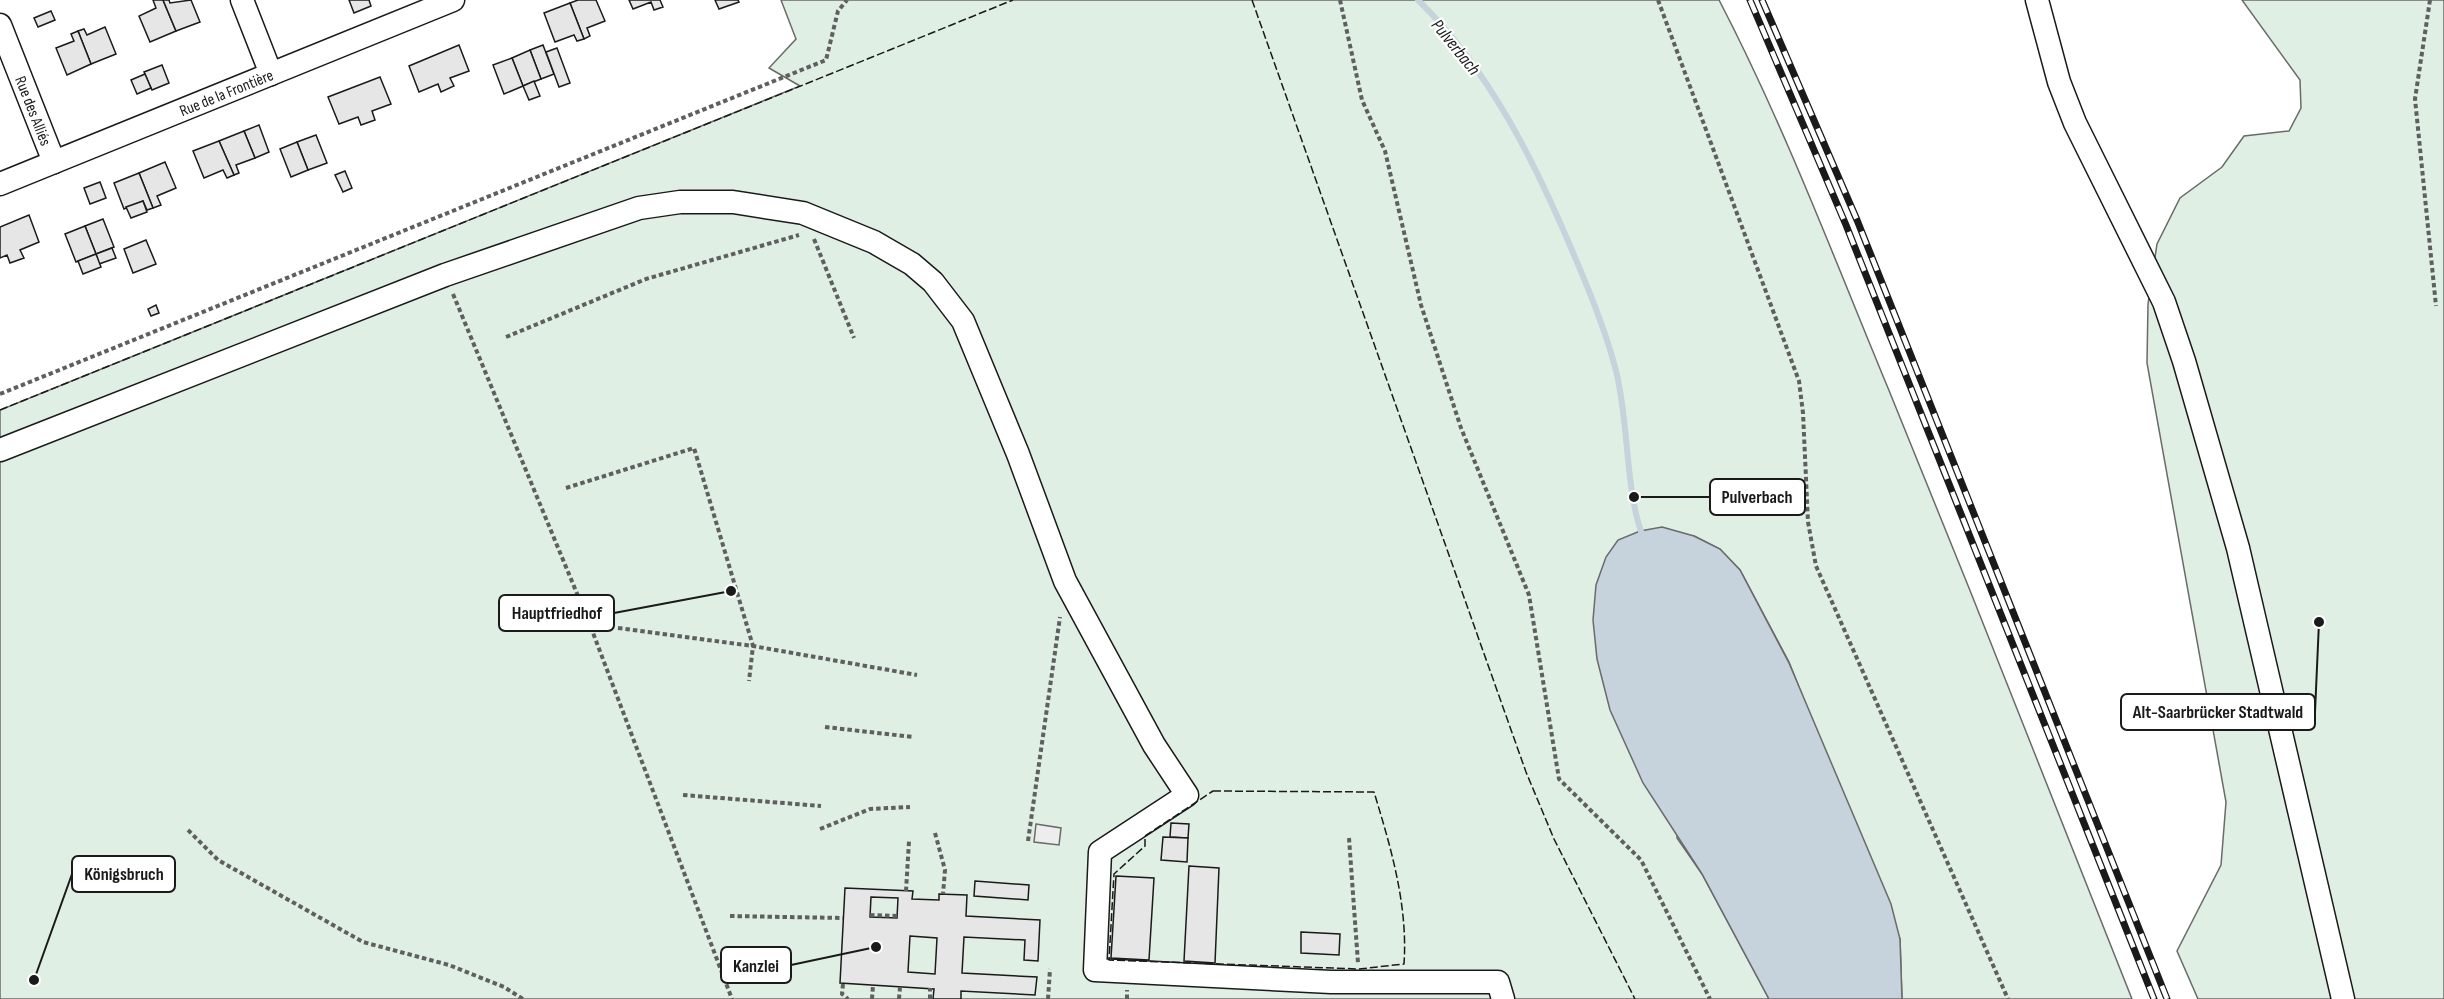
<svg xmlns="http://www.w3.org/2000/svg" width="2444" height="999" font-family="'Sofia Sans Condensed',sans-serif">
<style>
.green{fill:#e0efe3;stroke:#6a6a6a;stroke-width:1.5}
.parking{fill:#ededed;stroke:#6a6a6a;stroke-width:1.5}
.water{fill:#c6d2dc;stroke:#6a6a6a;stroke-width:1.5}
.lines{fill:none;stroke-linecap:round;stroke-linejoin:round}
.stream{stroke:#c6d2dc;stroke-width:6}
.building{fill:#e6e6e6;stroke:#1a1a1a;stroke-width:1.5;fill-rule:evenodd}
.minor-casing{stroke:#1a1a1a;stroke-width:25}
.path{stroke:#5f5f5f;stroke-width:4;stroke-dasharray:4.5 3;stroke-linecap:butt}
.minor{stroke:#fff;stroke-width:22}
.rail-casing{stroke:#1a1a1a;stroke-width:7}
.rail{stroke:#fff;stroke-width:4.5;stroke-dasharray:14;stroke-linecap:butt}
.fence{stroke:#1a1a1a;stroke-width:1.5;stroke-dasharray:8 3;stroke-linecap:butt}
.labels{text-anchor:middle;stroke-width:4.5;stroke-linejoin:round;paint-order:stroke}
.street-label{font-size:16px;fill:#1a1a1a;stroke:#fff}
.water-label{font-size:18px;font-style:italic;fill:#1a1a1a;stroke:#fff}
.leader{fill:none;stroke:#1a1a1a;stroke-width:2}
.callout-dot{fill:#1a1a1a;stroke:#fff;stroke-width:2}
.callout{fill:#fff;stroke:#1a1a1a;stroke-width:2}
.callout-label{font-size:18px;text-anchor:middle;font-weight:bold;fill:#1a1a1a}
</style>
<rect width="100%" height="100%" fill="#fff"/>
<g class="green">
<path d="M781,0H1719C1784,125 1834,258 1888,388C1971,591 2052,795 2132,999H1902L1900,939L1789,662L1740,570L1720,549L1694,536L1677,838L1702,874L1769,999H0V410L800,86L769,68L796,39Z"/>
<path d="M2242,0H2444V999H2198L2177,951L2221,865L2226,802L2147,363L2148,304L2157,244L2180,198L2222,167L2244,136L2289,131L2301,108L2300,80Z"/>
</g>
<path class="parking" d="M1036,824L1061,828L1059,845L1034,842Z"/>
<path class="water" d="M1662,527L1694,536L1720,549L1740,570L1789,663L1891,904L1900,939L1902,999H1769L1702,874L1643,783L1610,710L1597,659L1593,620L1596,585L1606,557L1618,540L1640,531Z"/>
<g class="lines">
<path class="stream" d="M1418,0C1489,69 1536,164 1574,255C1590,292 1606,331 1616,371C1629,421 1625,491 1643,537"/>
</g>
<g class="building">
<path d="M153,0H163L176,31L150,42L139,16L156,8Z"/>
<path d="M163,0H169L170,3L191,0L200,22L176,31Z"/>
<path d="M349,0H369L371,6L354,13Z"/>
<path d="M578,0H596L605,21L587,28L590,36L584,39L570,3Z"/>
<path d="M629,0H660L663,7L654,10L651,2L633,9Z"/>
<path d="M715,0H738L739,2L719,9Z"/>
<path d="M570,3L584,39L577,41L574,35L555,42L544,13Z"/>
<path d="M51,11L55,20L38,27L34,18Z"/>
<path d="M105,27L116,54L91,64L78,31L84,29L87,35Z"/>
<path d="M78,31L91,64L67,75L56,48L74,41L71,34Z"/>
<path d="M459,45L469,71L450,78L454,86L441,92L438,84L419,92L409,66Z"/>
<path d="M543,45L554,74L541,79L530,50Z"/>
<path d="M557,48L570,83L559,87L546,52Z"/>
<path d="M530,50L541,79L523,86L512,58Z"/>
<path d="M512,58L523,86L504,94L493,65Z"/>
<path d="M162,65L169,83L152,90L144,72Z"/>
<path d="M145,74L151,88L137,94L131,80Z"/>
<path d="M380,77L391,104L372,111L375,120L361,125L358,117L339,124L328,97Z"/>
<path d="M534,81L540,96L529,100L523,86Z"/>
<path d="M259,125L269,152L255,158L244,131Z"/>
<path d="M244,131L255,158L236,165L239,173L234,175L219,141Z"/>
<path d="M316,135L327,163L308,170L297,142Z"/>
<path d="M219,141L234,175L227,178L223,170L204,178L193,151Z"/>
<path d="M297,142L308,170L291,177L280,149Z"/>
<path d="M165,162L176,188L157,196L161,205L153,208L139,173Z"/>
<path d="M345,171L352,188L343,192L335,175Z"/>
<path d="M139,173L153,208L147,210L143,201L124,209L114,183Z"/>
<path d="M100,182L106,198L90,204L84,188Z"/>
<path d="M143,201L147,212L131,218L126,207Z"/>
<path d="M29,215L39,242L20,250L24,258L10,263L7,255L0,258V227Z"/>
<path d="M103,219L114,247L96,254L85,226Z"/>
<path d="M85,226L96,254L76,262L65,234Z"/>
<path d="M146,240L156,264L133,273L124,249Z"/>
<path d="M112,248L116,258L99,264L96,254Z"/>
<path d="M96,254L101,267L83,274L78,261Z"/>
<path d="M156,305L159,313L151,316L148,309Z"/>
<path d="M1171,823L1189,824L1188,838L1170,837Z"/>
<path d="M1163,837L1188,838L1187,862L1161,860Z"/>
<path d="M1189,866L1219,868L1215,963L1184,961Z"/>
<path d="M1116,876L1154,878L1149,960L1111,958Z"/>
<path d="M975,881L1029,885L1028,900L974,896Z"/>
<path d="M845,888L913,891L912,899L939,900V894L967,895L966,916L1040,920L1038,961L1024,960L1025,940L964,937L962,973L1037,977L1035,995L961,991V999H933L934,989L840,983ZM871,897L898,898L897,918L870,917ZM910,936L937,938L935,974L908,972Z"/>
<path d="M1301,932L1340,934L1339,955L1301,953Z"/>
</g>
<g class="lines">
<g class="minor-casing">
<g id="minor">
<path d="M242,0L271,74"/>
<path d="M2037,0L2059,82L2075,123L2164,302L2184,361L2238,548L2343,999"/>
<path id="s1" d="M0,25L54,162"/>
<path id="s2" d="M0,184L453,0"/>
<path d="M0,450L445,275L639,208L680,202H733L803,213L874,242L912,264L933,282L963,321L1018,454L1065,581L1154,745L1187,795L1100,852L1095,970L1331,982H1498L1503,999"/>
</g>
</g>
<g class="path">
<path d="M1340,0L1362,100L1385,151L1421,305L1461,428L1529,595L1559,779L1641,860L1710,999"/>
<path d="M1658,0L1799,381L1803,413L1808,522L1816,566L2008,999"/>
<path d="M2430,0L2415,99L2436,306"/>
<path d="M814,239L854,338"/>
<path d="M453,294L590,625L732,999"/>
<path d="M506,337L646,279L799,235"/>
<path d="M0,394L826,60L838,11L847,0"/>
<path d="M566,488L694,448L753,646L749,681"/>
<path d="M618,628L753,646L917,675"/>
<path d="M825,727L913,737"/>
<path d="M683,795L821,806"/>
<path d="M820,829L870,809L910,807"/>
<path d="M188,830L218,860L363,942L449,965L504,987L523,999"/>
<path d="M935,833L945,870L943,894"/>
<path d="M1349,838L1358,963"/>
<path d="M1028,841L1060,617"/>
<path d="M906,891L909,841"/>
<path d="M870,915L897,916"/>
<path d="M730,916L843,918"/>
<path d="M843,984L842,994L848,999"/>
<path d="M872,999L873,985"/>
<path d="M899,999L900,987"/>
<path d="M930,999V988"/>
<path d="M1048,999L1050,969"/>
<path d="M1127,999V990"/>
</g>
<use href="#minor" class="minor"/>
<g class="rail-casing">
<g id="rail">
<path d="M1750,0L1846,225L2154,999"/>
<path d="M1762,0L1857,220L2167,999"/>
</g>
</g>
<use href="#rail" class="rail"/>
<g class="fence">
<path d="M1252,0L1526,772L1554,839L1635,999"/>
<path d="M0,410L1013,0"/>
<path d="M1213,791L1374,792C1391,848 1408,905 1404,964L1359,969L1109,960L1114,874L1145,846V836Z"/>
</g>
</g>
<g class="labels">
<g class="street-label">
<text dy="6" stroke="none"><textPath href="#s2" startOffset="244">Rue de la Frontière</textPath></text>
<text dy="6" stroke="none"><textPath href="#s1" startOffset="92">Rue des Alliés</textPath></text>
</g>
<g class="water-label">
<text transform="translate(1456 47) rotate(51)" y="6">Pulverbach</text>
</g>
</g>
<path class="leader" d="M1634 497L1710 497M731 591L614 613M2319 622L2315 712M34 980L72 874M876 947L791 965"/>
<g class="callout-dot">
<circle cx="1634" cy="497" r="6"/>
<circle cx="731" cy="591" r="6"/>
<circle cx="2319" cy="622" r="6"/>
<circle cx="34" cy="980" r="6"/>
<circle cx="876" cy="947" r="6"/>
</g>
<g class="callout">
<rect x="1710" y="479" width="95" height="36" rx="6"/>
<rect x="499" y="595" width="115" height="36" rx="6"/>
<rect x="2121" y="694" width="194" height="36" rx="6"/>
<rect x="72" y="856" width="103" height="36" rx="6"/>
<rect x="721" y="947" width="70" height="36" rx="6"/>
</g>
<g class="callout-label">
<text x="1757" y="503">Pulverbach</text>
<text x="557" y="619">Hauptfriedhof</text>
<text x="2218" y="718">Alt-Saarbrücker Stadtwald</text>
<text x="124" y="880">Königsbruch</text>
<text x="756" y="972">Kanzlei</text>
</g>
</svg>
